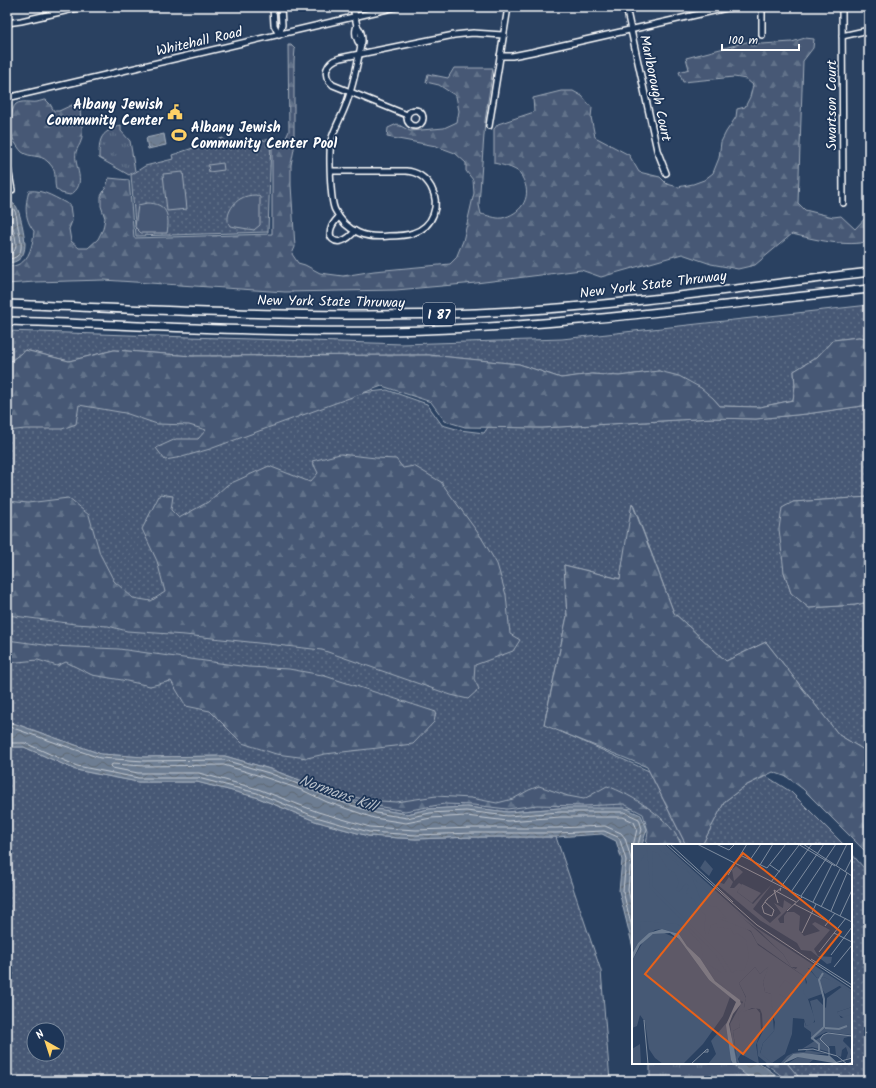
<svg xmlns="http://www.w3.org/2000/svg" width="876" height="1088" font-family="Kalam,sans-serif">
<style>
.grass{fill:url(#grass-dots);stroke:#a2acba;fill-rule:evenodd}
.forest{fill:url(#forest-firs);stroke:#a2acba}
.park{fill:url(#park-tufts);stroke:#a2acba}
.pitch{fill:#465975;stroke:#a2acba}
.water{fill:url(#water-waves);stroke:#a7b1be}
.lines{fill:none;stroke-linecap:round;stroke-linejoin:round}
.shore{stroke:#c5cbd3;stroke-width:1}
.minor-casing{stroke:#fff;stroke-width:8}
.highway-casing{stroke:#fff;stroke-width:10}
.minor{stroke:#1d3557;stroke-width:5}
.highway{stroke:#1d3557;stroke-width:7}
.labels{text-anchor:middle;stroke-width:3.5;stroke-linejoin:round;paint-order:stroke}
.shield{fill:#1d3557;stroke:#bbc2cd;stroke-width:1}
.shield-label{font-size:13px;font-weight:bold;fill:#fff}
.street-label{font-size:14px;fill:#fff;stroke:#1d3557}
.poi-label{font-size:14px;font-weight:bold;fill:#fff;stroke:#1d3557;text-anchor:end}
.water-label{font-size:15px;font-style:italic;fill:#b6bec8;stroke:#1d3557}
.inset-river{fill:none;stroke:#6d7d92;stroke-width:2}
.inset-road{fill:none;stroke:#7f8da0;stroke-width:1}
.view{fill:#e96118;fill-opacity:0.15;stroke:#e96118;stroke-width:2}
.inset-edge{fill:none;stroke:#fff;stroke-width:2}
</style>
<defs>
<pattern id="grass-dots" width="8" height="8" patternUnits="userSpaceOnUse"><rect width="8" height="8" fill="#465975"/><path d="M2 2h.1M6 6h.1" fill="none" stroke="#62728a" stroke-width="1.8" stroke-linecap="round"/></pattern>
<pattern id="forest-firs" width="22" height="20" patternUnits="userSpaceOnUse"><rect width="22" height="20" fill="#465975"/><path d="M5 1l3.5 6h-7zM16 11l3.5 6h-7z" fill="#62728a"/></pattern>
<pattern id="park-tufts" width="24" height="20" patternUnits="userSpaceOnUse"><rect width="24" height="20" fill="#465975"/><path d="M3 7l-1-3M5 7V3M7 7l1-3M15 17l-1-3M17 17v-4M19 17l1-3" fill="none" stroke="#62728a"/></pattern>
<pattern id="water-waves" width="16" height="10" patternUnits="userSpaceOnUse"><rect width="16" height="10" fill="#6d7d92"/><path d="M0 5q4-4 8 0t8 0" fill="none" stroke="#5e6772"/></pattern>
</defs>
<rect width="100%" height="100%" fill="#2a4161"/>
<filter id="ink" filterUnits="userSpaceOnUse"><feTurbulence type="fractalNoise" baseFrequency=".025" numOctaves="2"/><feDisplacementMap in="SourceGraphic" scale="8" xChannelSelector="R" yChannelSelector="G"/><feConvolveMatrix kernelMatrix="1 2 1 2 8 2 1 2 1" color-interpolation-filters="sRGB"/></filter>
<g filter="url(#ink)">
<g class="grass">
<path d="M223,138L226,148L271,139L268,232L136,236L131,175L145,166L173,159L172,155Z"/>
<path d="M869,305V339L859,337L833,340L817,357L794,371L795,386L793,400L760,407L720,406L713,398L659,371L619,376L592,374L561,378L519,364L429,355L192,356L114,350L69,361L25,350L11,361L304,400L387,390L427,404L442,425L460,430L484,433L488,427L542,428L712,418L756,419L806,414L869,405V497L793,502L784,572L791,593L809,608L855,605L869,602V753L839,735L766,642L726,661L674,613L633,504L620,579L564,565L567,616L544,724L649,771L686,845H681L680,840L650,809L560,808L508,812L467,807L429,809L407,814L375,809L330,794L305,782L270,769L225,756L144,757L101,754L10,722H7V331L402,344L562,339Z"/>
<path d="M7,747H24L76,770L138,782H197L256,797L315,821L368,836L416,839L473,837H556L601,971L610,1081H7ZM34,1030H58V1054H34Z"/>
<path d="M766,776L791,792L844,845H702L725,801L745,786Z"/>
<path d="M851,853L869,874V1081H802L787,1063H851Z"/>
</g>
<g class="forest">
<path d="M805,38L814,39L813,48L803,61L798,203L805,210L833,217L841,216L855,229L869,214V241C848,248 813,239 792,234L755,265L738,269L711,264L682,254L601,277L581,270L476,283L396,290L285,292L104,280L35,282L7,284V266C10,266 14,266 17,265C30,261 33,243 34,231C24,219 25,205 29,191C44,189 57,199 70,205L72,221L69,229L71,241L79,248H88L98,239L103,229L105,218L101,206V196L106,187L109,178L129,180L134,238L272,234V147L285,140L289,131L288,45H291L295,49L294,61V149L291,165V185L295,247L292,254L298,263L305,265L320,273L343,276L374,271L450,264L456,258L463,241L474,193L473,180L466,171V163L455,153L436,146L387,137L388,128L397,124L410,131L444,128L457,122L459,111L456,96L439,85L426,82L428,74L448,78L454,68H493L485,121L479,205L481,214C487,215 496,219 502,218C520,214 532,199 524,181C523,179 521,175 520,173C513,167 502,165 494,163V129L498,124L534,112L533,98L561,91H573L582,96L592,108L591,117L595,137L629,155L639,172L660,177L667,184L678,187L693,184L704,180L713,173L719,158L721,142L726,132L736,117L737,109L745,107L750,97L753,85L746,79L734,77L683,82L679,72L689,69L686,58L747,42L762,44L792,42Z"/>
<path d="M46,100L50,104L54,111H59L74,104L79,107L80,110C81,119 84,132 81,141C80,145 77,148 76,152C73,166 89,184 70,195L61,193L56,189C53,177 59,172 47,161C40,154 30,158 22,152C19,149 15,143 13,139C10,132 10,109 16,104C22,100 31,103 37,102C41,101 43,100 46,100Z"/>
<path d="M859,337L869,339V405L806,414L756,419L712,418L542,428L465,427L445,421L431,402L382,386L210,449L182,457L165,460L156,448L176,439H198L206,430L189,425L157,424L125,413L79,405L76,424L62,429H25L7,431V364L25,350L69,361L114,350L192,356L429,355L519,364L561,378L592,374L619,376L659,371L679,376L701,388L713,398L720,406L760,407L793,400L795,386L794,371L817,357L833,340Z"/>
<path d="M340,454L376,458L396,459L403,468L414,466L441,482L481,537L497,564L506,595L510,634L520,640L513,651L475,665L474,679L479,689L468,699L451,695L322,650L185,635L127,631L108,626L75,624L7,615V501L28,503L68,498L89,515L100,554L114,581L133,598L151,601L165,592L157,561L142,529L160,494L173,496L171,510L179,518L208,502L227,485L269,466L310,482L318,473L312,461Z"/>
<path d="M869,497V602L855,605L809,608L791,593L784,572L779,529L782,508L793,502Z"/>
<path d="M632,503L674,613L726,661L766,642L839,735L869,753V855L803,789L787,777L773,772L745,786L725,801L702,845H686L647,767L544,725L567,616L564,565L620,579Z"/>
<path d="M7,640L52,646L119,649L248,667L289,669L322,675L436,712L434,722L413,744L325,754L307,758L276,754L242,743L210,711L186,706L171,681L150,686L122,680L92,675L66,662L57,666L38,660L7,663Z"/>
<path d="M539,786L568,796L584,799L607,786C631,794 673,820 681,845H646L648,831L643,814L624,804L584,806L537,805L507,809L473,805L444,804L405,811L376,806L342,796L332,791L366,800L396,802L436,796L471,798L497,803L513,799L529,790Z"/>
<path d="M765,1063H787L802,1081H788Z"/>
</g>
<g class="park">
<path d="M121,125V131L130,141L135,171L129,175L99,158C99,136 101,133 121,125Z"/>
<path d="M650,1063H740L762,1081H650Z"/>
</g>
<g class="pitch">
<path d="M223,163L224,170L209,172L208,165Z"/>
<path d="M183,172L187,209L167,211L163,174Z"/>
<path d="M256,195L260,197V225L254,230L230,226C224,217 232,204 240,199C245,196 250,195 256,195Z"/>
<path d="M147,203C167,203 170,216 167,233H141L135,227L138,205Z"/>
</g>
<g class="water">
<path d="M164,134L166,145L148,149L146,138Z"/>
<path d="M7,203C10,203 14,203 16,206C20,211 25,237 25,244C25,256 19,263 7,263Z"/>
<path d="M7,722H10L101,754L144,757L225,756L270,769L305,782L330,794L377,809L407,814L429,809L467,807L508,812L560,808H625L641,815L647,829L642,845H633V948L619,891L622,860L616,841L602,834L556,837H473L416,839L368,836L315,821L256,797L197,782H138L76,770L24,747H7Z"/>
<path d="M731,1063H760L784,1081H753Z"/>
</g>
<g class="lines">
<g class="shore">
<path d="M7,207C9,207 11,206 13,208C17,213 17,221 18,227C21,240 27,259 7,259"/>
<path d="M7,212L10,213C11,218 12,223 13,228C15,237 21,254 7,254"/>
<path d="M7,726L100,758L144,761L224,760L269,773L303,786L329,798L376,813L407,818L430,813L466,811L508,816L560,812H624L639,819L642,829L638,845"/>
<path d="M7,743H25L77,766L138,778H198L257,793L316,817L369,832L416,835L473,833H556L604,831L618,837L620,840L626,860L623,891L633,932"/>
<path d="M633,846L637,829L634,822L623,817H560L508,821L466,816L431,818L406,823L374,818L327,802L302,790L267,778L224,765L144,766L113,764L111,765L112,768L138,773H199L258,789L318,812L370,827L416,830L473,828H556L605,826L621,833L625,838L631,859L628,890L633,911"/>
</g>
<g class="minor-casing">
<g id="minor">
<path d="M273,7L274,25L279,35"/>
<path d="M353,7L357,26"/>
<path d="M626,7L657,150L666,173"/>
<path d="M762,7V35"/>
<path d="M842,7L843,203"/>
<path d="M7,23L21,21L82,7"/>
<path d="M279,35L282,25L281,7"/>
<path d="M842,36L869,30"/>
<path d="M500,56H512L532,52L731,7"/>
<path d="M7,98L396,7"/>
<circle cx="415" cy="118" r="8"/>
<path d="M407,115L333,85C321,75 326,62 340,58L454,35L473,33L503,35"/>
<path d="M489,126L508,7"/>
<path d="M7,163L12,190"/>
<path d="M331,171H406C418,172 425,177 431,187C441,205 433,227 413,233C405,236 397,236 389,236C379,237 368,237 359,233C349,229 340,220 335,210C330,200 329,153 331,141C334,129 341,118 345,107C353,88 357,66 361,45C362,41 362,44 362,40C362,34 360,29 357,26C354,32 356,40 361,46"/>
<path d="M339,217C319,236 337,253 355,231"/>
</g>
</g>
<g class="highway-casing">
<g id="highway">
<path d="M7,304C163,310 320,319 476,313C608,308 738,288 869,272"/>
<path d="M7,321C134,325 262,333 389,331C550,328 709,306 869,289"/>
</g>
</g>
<use href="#minor" class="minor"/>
<use href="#highway" class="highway"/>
</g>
</g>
<defs>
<g id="civic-bare" transform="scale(1.2)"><path d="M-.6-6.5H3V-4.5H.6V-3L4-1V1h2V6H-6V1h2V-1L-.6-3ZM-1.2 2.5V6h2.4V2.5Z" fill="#ffd166" stroke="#1d3557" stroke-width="2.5" paint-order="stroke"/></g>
<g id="stadium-bare" transform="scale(1.2)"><path d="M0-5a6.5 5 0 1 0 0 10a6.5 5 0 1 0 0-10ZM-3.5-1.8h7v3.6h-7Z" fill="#ffd166" stroke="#1d3557" stroke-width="2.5" paint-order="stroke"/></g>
</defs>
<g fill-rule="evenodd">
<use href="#civic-bare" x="175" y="112"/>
<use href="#stadium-bare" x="179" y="135"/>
</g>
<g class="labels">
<rect class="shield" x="423" y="303" width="32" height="22" rx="3"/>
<g class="shield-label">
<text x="439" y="319">I 87</text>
</g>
<g class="street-label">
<text transform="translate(199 41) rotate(-13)" y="5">Whitehall Road</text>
<text transform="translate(656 88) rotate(78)" y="5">Marlborough Court</text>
<text transform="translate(831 105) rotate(-90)" y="5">Swartson Court</text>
<text transform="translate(653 284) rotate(-7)" y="5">New York State Thruway</text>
<text transform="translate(331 301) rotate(1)" y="5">New York State Thruway</text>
</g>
<g class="poi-label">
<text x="163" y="109">Albany Jewish<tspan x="163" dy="16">Community Center</tspan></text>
<text x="191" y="132" text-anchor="start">Albany Jewish<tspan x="191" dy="16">Community Center Pool</tspan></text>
</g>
<g class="water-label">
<text transform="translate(338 793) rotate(20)" y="5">Normans Kill</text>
</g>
</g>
<g transform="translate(632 844)">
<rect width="220" height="220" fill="#2a4161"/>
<path d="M0,0H32L125,84L220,146V149L192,133L185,134L177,124L159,123L151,110L127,87L80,50L109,81L119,88L126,101L173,133L176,155L183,175L181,180L174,182L172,175L161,174L160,190L153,210L140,219L128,210L131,199L142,187L143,178L139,167V150L133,148L131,138L136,123L128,130L123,123L107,139L114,154L111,167L124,164L128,169L129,187L124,201L127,220L109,210L105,216L101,187L108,183L105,172L111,158L83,137L68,114L55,102L47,90L30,85L23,86L6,99L0,110ZM110,40L129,49L120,59L105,48ZM32,89L47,95L77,136L98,153L91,172L71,200L51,220H31L23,214L17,205L13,178L8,171L5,182L0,184V117L12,96L21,90ZM220,163V170L213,174L206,171L205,168Z" fill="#465975"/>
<path d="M31,1L34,8L51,21L67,40L71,39V43L78,50H83L93,58L151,110L159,123L164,125L166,122H174L185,134L192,133L209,141L193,150L190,145V150L176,155L171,148L175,138L173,133L125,99L119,87L88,75V73L95,75L84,62L80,63L68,54L59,31L25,3ZM15,4L18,44L83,110L95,129H90L77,121L71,114L69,100L56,86L45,80L8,77L9,85L3,90L0,79V29L14,9ZM20,7L26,9L35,24L43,29L47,39L44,46L47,48L54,39L57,42L54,49L57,50V53L62,55L65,63L74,71L72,84L74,90H76L79,81L85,79V83L99,85L102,91L105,89L114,96L117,112L112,127L104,126L100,129L89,111L21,43ZM73,16L81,25L77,32L68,24ZM104,22L111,28L102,37L100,26ZM97,33L101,38L98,44H102L107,39L110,41L105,48L121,60L140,40L121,65L138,79L149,69L142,59L151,64L152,56L160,61L146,75L148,79H152V72L155,68H162L168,72L167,86L172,92L188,87L180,80L183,78L198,86L182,105L186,112L200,113L199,119L195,120L179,107L169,106L165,99L129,77L86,41V38L92,40ZM137,122L131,138L133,148L139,150L142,187L131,199L128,209L140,219L136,220L126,212L125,199L131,187L130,170L128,165L120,164L111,168V165L106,170L108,183L101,187L104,211L108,220H106L102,211L98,180L110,158L83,136L77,127L94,144L108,152L112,164L114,153L107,139L123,123L128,130ZM153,136L165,144L159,150L158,156L147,150V144ZM211,142L220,149V163L205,168L209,174L220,170V191L194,188L179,196V188L172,183V177L174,182L183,178L178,157L185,155L194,164L195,154ZM195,189L220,192L212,194L211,197L220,206L218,214L214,215L216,209L214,203L210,206L209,213L204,211L203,202H197V208L180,203L170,205ZM8,200L9,220H0V205ZM174,206L197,210H161L150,220H148L155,212L161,209L168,208H173Z" fill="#465975"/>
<path d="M96,177L100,220H76L84,210L79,197ZM166,213H170L182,215L176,220H155Z" fill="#465975"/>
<path d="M30,85L47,90L55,102L68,114L83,137L108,156L109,160L101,170L97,180L105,220H101L99,216L94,181L104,158L77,136L47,95L38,89L21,90L8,101L0,117L1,108L6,99L17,89ZM171,209L198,212L207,220L166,213L150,220L161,210Z" fill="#6d7d92"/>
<path class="inset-river" d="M193,184L207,185L215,182M187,206V200L180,194L192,183V155L187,136L191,129"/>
<path class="inset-road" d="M34,0L125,81L220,144M38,0L101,58M65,0L220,78M84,0L97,6L103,0M166,0L203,22M171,0L220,32M108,11L135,24L154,0M118,16L129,0M128,21L141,0M138,21L148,28M204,22L215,0M213,28L220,14M96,31L115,0M139,38L167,1M149,43L180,0M159,48L192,0M169,52L204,0M133,58L142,66L140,72L132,69L130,62L131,61L133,58L134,56H135V55L149,44L148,47M181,58L200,20M146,59L142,46L164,58M162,60L197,78M189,63L208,25M155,67L170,53M199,67L215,29M208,72L220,46M193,82L203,69M170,89L184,60M202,89L220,98M187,108L214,74M199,111L220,83M179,115L220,141M202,123L220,101M12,176L16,220M76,205V208H72L74,206ZM166,206L181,205L205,212L215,220L220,218M197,212V204L188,195L191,191L196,189L220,192M59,220L72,208M199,220L220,214"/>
<path class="view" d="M111,9L209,88L111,210L13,130Z"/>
<rect width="220" height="220" class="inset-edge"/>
</g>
<rect width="876" height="1088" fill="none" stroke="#1d3557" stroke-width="24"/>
<rect x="12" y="12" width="852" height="1064" fill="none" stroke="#fff" stroke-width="1.5" filter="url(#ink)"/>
<g transform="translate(46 1042) rotate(321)"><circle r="19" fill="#1d3557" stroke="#77869a"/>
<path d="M0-3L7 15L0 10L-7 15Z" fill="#ffd166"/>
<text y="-6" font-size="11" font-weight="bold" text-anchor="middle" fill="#ffffff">N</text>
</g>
<path d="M722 44v6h77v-6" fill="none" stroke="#ffffff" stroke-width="2"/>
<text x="728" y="44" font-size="12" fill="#ffffff" stroke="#1d3557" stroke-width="3" paint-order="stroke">100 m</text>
</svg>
